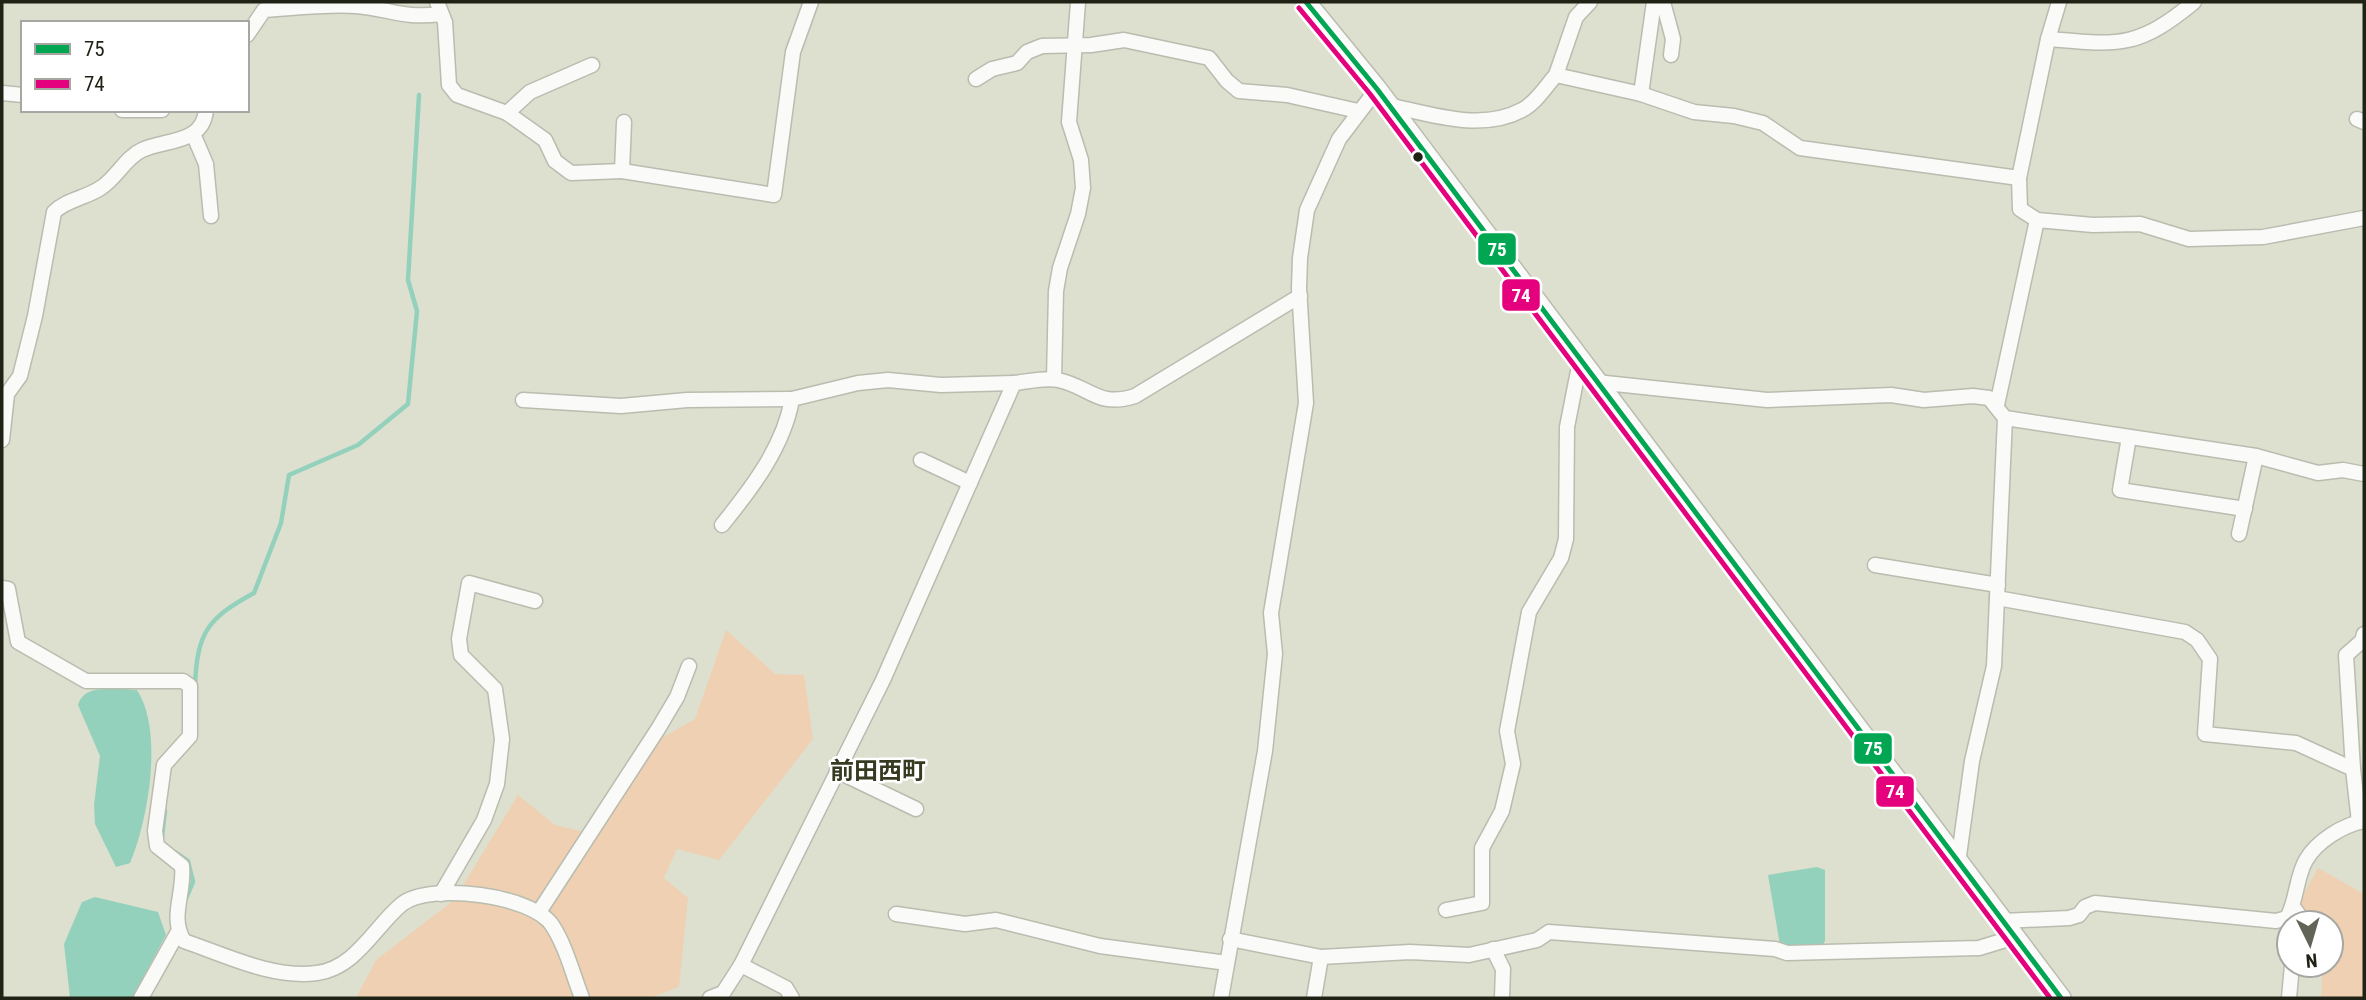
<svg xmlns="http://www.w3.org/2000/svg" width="2366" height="1000" font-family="'Roboto Condensed','Noto Sans JP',sans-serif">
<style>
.green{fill:#efd0b2}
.water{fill:#93d1bc}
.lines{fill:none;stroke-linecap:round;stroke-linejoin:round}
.stream{stroke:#93d1bc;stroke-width:4.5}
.minor-casing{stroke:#b9bcaf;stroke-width:17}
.major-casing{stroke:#b9bcaf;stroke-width:22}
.minor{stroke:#fafaf8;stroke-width:14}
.major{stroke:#fafaf8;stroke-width:19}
.bus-1-casing{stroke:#fff;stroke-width:10}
.bus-2-casing{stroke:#fff;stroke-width:10}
.bus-1{stroke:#00a651;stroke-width:5}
.bus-2{stroke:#e5007d;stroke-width:5}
.bus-dot{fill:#202216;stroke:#fff;stroke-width:2.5}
.labels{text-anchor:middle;stroke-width:5;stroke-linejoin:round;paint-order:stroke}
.quarter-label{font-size:24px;font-weight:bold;fill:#363a20;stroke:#fff}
.line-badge{stroke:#fff;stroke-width:2.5}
.badge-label{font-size:19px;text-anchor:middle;font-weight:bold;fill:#fff}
</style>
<rect width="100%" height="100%" fill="#dde0cf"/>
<g class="green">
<path d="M726,630L775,674L804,675L813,739L719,860L677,849L664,878L688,898L679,987L649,998H356L376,960L454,900L518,795L555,825L597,835L656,741L695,719Z"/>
<path d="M2318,868L2364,894V998H2321L2323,965H2331V923H2300L2293,913Z"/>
</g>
<g class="water">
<path d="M111,688L137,690C164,731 148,821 130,863L116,867L95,824L94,805L100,756L78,705C83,689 97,690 111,688Z"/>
<path d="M1817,867L1825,870V941L1822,946L1786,948L1780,945L1768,875Z"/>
<path d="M95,897L158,912L166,935L132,998H70L64,944L82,902Z"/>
</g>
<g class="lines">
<g class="stream">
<path d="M195,686C197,632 208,618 254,593L281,523L289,475L358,445L408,404L417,311L408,280L419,95"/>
<path d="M162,837L165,811"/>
<path d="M175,852L188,861L193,882L185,901"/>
</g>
<g class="minor-casing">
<g id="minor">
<path d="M437,2L445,22L449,85L457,95L507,113L545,140L555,161L571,173L622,171"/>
<path d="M1663,2L1673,39L1671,55"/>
<path d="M247,35L264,10C295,8 326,4 356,6C391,9 404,19 441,14"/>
<path d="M2048,39L2059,2"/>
<path d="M1556,75L1576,17L1590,2"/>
<path d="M976,79L992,69L1017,63L1027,52L1042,46L1091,45L1124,40L1209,58L1227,81L1239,91L1287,95L1358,111"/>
<path d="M2,93L23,95"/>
<path d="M1641,94L1654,2"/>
<path d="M1388,105C1430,114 1481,132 1522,110C1536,103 1546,86 1556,75L1641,94L1694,112L1734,116L1763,123L1800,148L2019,178"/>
<path d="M122,110H162"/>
<path d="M507,113L530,92L592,65"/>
<path d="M2357,119L2364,122"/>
<path d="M624,122L622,171L774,195L793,52L811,2"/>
<path d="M194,136L206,164L211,216"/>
<path d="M2037,220L2020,209L2019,178L2048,39C2119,45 2137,49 2194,2"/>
<path d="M1054,379L1056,291L1060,268L1078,214L1083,188L1081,160L1069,122L1078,2"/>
<path d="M1596,382L1767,400L1891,395L1924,400L1973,396L1989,398L2005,418L1997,598"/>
<path d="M523,400L621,406L687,400L792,399"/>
<path d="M1997,405L2037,220L2093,225L2140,224L2189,239L2263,237L2364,218"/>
<path d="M2005,418L2256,456L2318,473L2343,470L2364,474"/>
<path d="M2129,437L2120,490L2245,509"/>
<path d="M2,440L7,394L20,376L35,316L54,212C67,199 87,198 102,187C117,177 126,157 142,150C166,139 203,144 206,110"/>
<path d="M921,460L970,483"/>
<path d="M722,525C752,488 784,446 792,399L858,383L888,380L941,385L1014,383"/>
<path d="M2239,534L2256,456"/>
<path d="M1875,565L1998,585"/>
<path d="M2,588L8,589L18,642L86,681H183L190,686V736L164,765L155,831L157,846L182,866C185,893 169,917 184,941C225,955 273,979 317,973C356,968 375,926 402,904C430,882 532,895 552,925C566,946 573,975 582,998"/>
<path d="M2353,769L2346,655L2362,641L2364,634"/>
<path d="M837,771L916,809"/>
<path d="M1958,863L1972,761L1994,666L1997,598L2185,632L2197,640L2210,659L2205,734L2296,743L2353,769L2359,822"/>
<path d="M441,894L484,820L497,784L502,739L495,689L461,655L459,639L469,583L535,601"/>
<path d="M2293,907L2299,915L2300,923"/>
<path d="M1446,910L1482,903V848L1502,811L1513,764L1507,731L1529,612L1561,558L1566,539L1567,427L1580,361"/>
<path d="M539,912L658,729L677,697L689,666"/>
<path d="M896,914L965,924L996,920L1100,946L1227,963"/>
<path d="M2003,921L2069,918L2079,915L2085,907L2095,903L2276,921L2287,918C2297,900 2296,877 2306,860C2317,841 2343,825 2364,821"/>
<path d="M1230,939L1321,957L1410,952L1469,955L1537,940L1549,932L1775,949L1787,953L1979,948L2015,937"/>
<path d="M1493,949L1503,969L1502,998"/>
<path d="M741,965L786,988L792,998"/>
<path d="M141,998L178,932"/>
<path d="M710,998L723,993L741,965L883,680L1014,383C1027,382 1044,377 1058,380C1091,387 1097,408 1135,396L1300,296"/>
<path d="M1221,998L1265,751L1275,654L1271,613L1306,403L1299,288L1300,258L1307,210L1339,139L1377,89"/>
<path d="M1314,998L1321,957"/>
<path d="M2289,998L2292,965"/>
</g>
</g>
<g class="major-casing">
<path id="major" d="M1306,2L1377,89L2061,998"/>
</g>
<use href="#minor" class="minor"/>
<use href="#major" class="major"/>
<g class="bus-1-casing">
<path id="bus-1" d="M1306,2L1377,89L2061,998"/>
</g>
<g class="bus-2-casing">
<path id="bus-2" d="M1299,8L1370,94L2050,998"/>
</g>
<use href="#bus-1" class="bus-1"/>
<use href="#bus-2" class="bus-2"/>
</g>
<circle class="bus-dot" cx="1418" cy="157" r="6"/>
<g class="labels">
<g class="quarter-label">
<text x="878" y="779">前田西町</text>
</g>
</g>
<g class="line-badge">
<rect x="1477" y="232" width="40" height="34" rx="7" fill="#00a651"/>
<rect x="1501" y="278" width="40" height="34" rx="7" fill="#e5007d"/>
<rect x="1853" y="732" width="40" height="33" rx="7" fill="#00a651"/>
<rect x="1875" y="775" width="40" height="33" rx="7" fill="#e5007d"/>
</g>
<g class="badge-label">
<text x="1497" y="256">75</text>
<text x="1521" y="302">74</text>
<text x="1873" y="755">75</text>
<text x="1895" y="798">74</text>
</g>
<rect width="2366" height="1000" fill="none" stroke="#202216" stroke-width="7"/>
<rect x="21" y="21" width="228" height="91" fill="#ffffff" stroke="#a6a7a2" stroke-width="2"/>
<rect x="35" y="44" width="35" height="10" fill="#00a651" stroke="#a6a7a2" stroke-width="2"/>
<text x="84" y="56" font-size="21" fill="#202216">75</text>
<rect x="35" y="79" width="35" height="10" fill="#e5007d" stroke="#a6a7a2" stroke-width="2"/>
<text x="84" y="91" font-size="21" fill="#202216">74</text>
<g transform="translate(2310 944) rotate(175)"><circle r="33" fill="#ffffff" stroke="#a6a7a2" stroke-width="2"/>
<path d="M0-5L12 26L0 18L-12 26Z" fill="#626457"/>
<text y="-10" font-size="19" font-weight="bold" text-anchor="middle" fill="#202216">N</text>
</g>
</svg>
